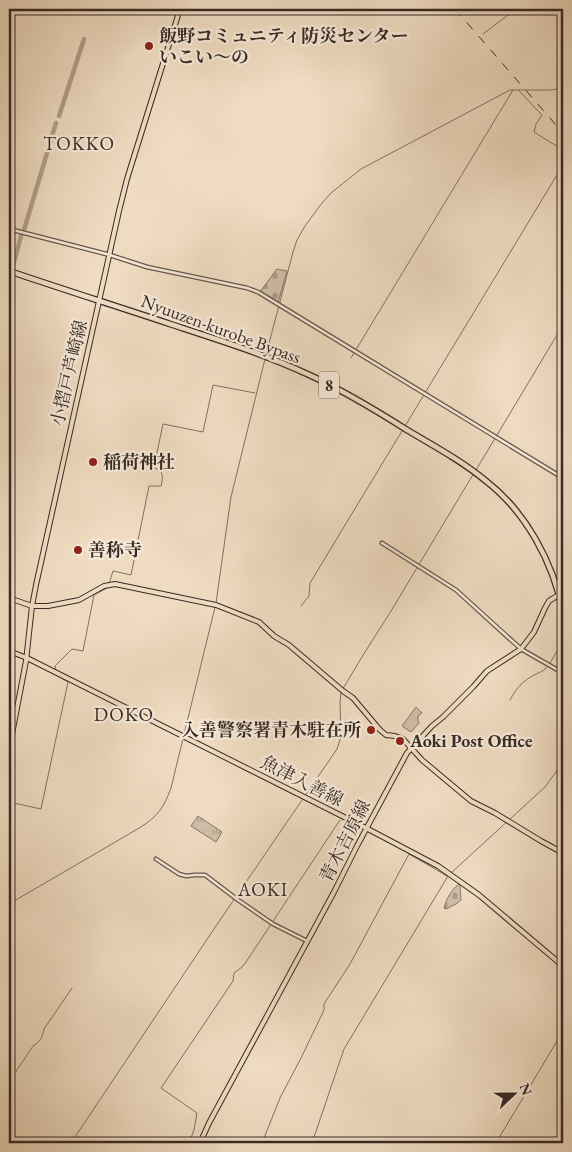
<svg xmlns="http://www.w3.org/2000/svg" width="572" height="1152" font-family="'EB Garamond','Noto Serif JP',serif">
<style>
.grass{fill:url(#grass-tufts);stroke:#847466}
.cemetery{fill:url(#cemetery-stones);stroke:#847466}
.pitch{fill:#d0bda7;stroke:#847466}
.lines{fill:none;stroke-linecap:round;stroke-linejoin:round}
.stream{stroke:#817163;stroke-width:1}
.river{stroke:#b19f8c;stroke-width:4.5}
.minor-casing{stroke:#66574d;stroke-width:5}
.major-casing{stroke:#382b26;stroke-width:6}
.highway-casing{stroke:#382b26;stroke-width:7}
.minor{stroke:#f5e8d7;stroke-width:2.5}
.major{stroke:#efdbc1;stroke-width:4}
.highway{stroke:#efdbc1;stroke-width:4.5}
.rail{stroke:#382b26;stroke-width:1;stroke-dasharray:9 9;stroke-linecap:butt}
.poi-dot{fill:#8f2418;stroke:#f5e8d7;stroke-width:2}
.labels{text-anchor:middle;stroke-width:4.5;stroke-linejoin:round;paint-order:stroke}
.shield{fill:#f5e8d7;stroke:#71645b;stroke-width:1}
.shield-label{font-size:16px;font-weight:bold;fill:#382b26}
.poi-label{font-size:18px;font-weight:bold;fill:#382b26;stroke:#f5e8d7;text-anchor:start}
.street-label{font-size:18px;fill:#382b26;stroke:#f5e8d7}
.neighbourhood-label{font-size:19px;letter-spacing:1px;fill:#382b26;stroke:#f5e8d7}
</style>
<defs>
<pattern id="grass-tufts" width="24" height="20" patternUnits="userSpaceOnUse" patternTransform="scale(1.25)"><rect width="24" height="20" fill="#d0bda7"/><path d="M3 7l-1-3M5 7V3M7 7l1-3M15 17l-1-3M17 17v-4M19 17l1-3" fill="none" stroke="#aa9a88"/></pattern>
<pattern id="cemetery-stones" width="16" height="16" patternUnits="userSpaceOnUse" patternTransform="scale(1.25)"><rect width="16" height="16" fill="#d0bda7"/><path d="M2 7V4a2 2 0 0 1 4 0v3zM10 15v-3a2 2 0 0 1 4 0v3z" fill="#aa9a88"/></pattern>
</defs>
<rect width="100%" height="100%" fill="#efdbc1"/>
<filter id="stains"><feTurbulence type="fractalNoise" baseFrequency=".004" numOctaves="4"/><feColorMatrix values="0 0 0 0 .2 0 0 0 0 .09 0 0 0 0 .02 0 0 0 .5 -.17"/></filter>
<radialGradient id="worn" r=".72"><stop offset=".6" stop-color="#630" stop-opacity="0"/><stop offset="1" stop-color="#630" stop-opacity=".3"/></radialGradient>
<path class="grass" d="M198,816L222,832L216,842L191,826Z"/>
<g class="cemetery">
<path d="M277,269L287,271L278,303L260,292Z"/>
<path d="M459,884L461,885L460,886L461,900L456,904L446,909L444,908C447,898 451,890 459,884Z"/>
</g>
<path class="pitch" d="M416,707L422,713L418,716V721L419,723L411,732L402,726Z"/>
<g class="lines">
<g class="stream">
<path d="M483,34L516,9"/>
<path d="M519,91L542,115L536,124L534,132L563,150"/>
<path d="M266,355L293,252L297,240L305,226L322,203L331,193L361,169L510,90H551L557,89L563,86"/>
<path d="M351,358L513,90"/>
<path d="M476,470L563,325"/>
<path d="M109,584L113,571L131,575L149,486H161C163,478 164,471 155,468L154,467L163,424L203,432L213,385L255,393"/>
<path d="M301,606L309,596L310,583L563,165"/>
<path d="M56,671L55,666L72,649L83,651L94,595L107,588"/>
<path d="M510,700C517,687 522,682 534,675C538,673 542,672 545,669C553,662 555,650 563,644"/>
<path d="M9,802L41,809L68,682L58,676L57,675"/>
<path d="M451,873L545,787L563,762"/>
<path d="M9,904L141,827C158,816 164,807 171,788L216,603L231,497L265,359"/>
<path d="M9,1082L33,1046C40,1042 43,1036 44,1029L72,988"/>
<path d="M71,1143L220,920L337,749L341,737L340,702L341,692L365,652L391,611L474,473"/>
<path d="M189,1143L194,1130L197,1113L161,1088L233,981L234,973L242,967L246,962L340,820"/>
<path d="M262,1143L280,1098L302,1056L324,1010V1004L350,964L409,854L447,876"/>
<path d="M312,1143L344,1049L448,876"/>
<path d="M496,1143L563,1031"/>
</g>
<g class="river">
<path d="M59,116L84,39"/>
<path d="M24,230L56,123"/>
<path d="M13,266L21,236"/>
</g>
<g class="minor-casing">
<g id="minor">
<path d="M9,229L110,255L147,267L247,288L258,292L563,478"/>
<path d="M382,543L456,590L521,649L563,673"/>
<path d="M156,859L179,874L186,876L195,875H205L238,900L273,924L307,941"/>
</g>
</g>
<g class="major-casing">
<g id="major">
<path d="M9,598L32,606H48L79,600L104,586L115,584L216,605L259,622L274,636L289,645L343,691L353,698L380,730L386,735L395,736L403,739L422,760L471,801L495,813L541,841L563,853"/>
<path d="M9,651L27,658L366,828L438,866L479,895L563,966"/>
<path d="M9,750L26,661L32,606L36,585L119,211L127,179L180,9"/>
<path d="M200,1143L209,1123L334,892L357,846L407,753L432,726L443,717L473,687L487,671L521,649L534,632L545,608L549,601L563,592"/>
</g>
</g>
<g class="highway-casing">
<path id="highway" d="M9,271C62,289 116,306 170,324C216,339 261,353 305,373C341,389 374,409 407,430C434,446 462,461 486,481C526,512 553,562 563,612"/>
</g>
<use href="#minor" class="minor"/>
<use href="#major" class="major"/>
<use href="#highway" class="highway"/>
<path class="rail" d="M455,9L563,133"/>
</g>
<g class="poi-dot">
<circle cx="149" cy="46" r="5"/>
<circle cx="93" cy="462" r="5"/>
<circle cx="78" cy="550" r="5"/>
<circle cx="371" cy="730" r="5"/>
<circle cx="400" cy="741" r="5"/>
</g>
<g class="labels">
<rect class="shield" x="319" y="371.5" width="20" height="27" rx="4"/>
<g class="shield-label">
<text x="329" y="391">8</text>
</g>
<g class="poi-label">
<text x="159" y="42">飯野コミュニティ防災センター<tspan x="159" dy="21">いこい～の</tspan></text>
<text x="103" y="468">稲荷神社</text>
<text x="88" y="556">善称寺</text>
<text x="361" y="736" text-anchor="end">入善警察署青木駐在所</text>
<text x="410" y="747">Aoki Post Office</text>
</g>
<g class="street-label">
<text transform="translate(221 329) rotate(20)" y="6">Nyuuzen-kurobe Bypass</text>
<text transform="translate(69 373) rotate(-77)" y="6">小摺戸芦崎線</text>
<text transform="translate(302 781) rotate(27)" y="6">魚津入善線</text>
<text transform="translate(345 841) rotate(-63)" y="6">青木吉原線</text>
</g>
<g class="neighbourhood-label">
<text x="79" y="150">TOKKO</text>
<text x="124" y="721">DOKO</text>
<text x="263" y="896">AOKI</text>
</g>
</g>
<rect width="572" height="1152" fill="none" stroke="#efdbc1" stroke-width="30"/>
<rect x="10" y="10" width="552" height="1132" fill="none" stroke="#382b26" stroke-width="2.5"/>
<rect x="15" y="15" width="542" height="1122" fill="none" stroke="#382b26"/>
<g transform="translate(514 1094) rotate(68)" stroke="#f5e8d7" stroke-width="4" paint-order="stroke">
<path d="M0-4L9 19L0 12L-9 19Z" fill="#382b26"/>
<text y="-8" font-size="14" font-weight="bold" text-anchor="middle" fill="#382b26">N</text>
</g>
<rect width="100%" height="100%" filter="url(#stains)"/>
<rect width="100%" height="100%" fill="url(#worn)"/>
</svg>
